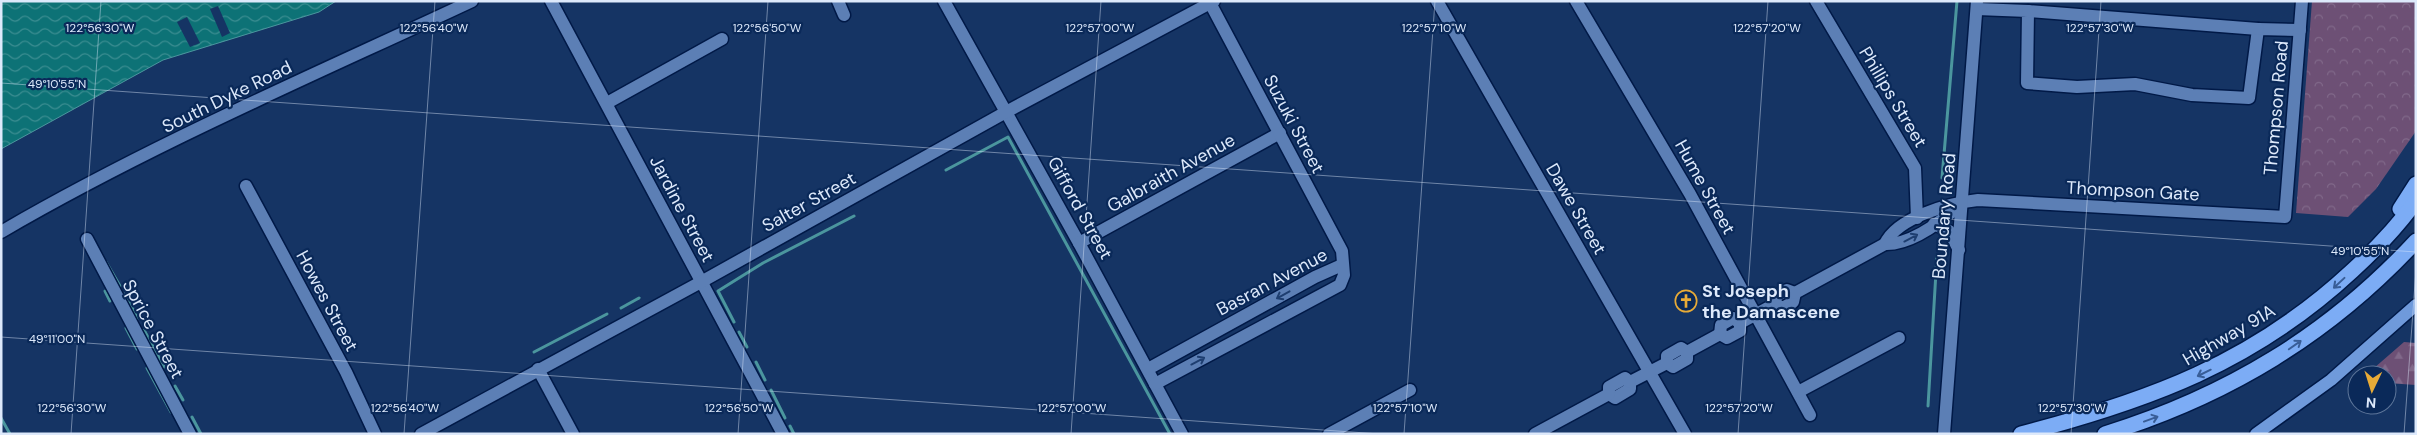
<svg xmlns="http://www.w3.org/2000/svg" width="2417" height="435" font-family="'DM Sans',sans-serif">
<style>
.forest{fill:url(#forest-firs)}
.park{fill:url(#park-crowns)}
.water{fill:url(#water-waves);stroke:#4b969e}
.pier{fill:#153464}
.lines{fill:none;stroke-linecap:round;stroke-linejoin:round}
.stream{stroke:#4b969e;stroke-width:3}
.minor-casing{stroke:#001947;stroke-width:15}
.major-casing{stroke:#001947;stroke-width:15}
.highway-casing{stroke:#001947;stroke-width:18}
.minor{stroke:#5c7fb5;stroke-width:12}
.major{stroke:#6f9adb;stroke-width:12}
.highway{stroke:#7cacf5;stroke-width:15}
.oneway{stroke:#1e3e70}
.oneway2{stroke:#385d97}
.ticks{fill:none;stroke:#dde9fb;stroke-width:1;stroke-opacity:0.45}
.labels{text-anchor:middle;stroke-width:4.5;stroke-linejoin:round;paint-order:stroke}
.street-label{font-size:18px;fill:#dde9fb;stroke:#0a2959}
.poi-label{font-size:18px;font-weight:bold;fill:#dde9fb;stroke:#0a2959;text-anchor:start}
.ticks-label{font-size:12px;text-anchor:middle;fill:#dde9fb;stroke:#0a2959;stroke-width:4.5;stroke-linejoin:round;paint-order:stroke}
</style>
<defs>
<pattern id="forest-firs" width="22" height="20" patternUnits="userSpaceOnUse" patternTransform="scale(1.25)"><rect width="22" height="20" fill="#6d5075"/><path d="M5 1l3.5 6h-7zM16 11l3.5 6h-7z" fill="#81698a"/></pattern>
<pattern id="park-crowns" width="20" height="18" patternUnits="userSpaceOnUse" patternTransform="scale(1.25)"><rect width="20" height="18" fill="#6d5075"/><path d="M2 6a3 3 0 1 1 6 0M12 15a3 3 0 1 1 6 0" fill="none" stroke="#81698a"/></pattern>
<pattern id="water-waves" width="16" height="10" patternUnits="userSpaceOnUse" patternTransform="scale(1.25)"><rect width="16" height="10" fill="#0d7276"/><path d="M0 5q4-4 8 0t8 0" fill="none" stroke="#3b8d91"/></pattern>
</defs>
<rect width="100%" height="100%" fill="#153464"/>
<path class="forest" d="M2404,342L2416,343V385L2387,383V375H2366Z"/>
<path class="park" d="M2312,1H2416V131L2376,189L2348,217L2296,213Z"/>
<path class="water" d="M1,1H336L319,12L163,60L1,149Z"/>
<g class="pier">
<path d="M218,6L230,33L222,37L210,9Z"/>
<path d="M187,17L200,43L190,47L177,22Z"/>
</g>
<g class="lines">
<g class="stream">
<path d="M946,170L1008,137L1170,434"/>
<path d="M1942,178L1957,1"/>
<path d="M106,262L120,286"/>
<path d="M105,291L110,301"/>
<path d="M124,294L138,318"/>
<path d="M621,308L639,298"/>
<path d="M734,322L718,291L763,263L854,216"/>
<path d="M126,328L137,349"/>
<path d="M144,330L164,367"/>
<path d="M739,332L747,347"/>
<path d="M534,352L607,314"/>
<path d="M756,362L765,380"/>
<path d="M147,368L171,412"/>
<path d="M175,386L183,400"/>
<path d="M771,390L785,418"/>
<path d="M1928,406L1937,255"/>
<path d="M192,417L201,434"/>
<path d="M1,418L10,434"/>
<path d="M790,426L794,434"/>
</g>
<g class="minor-casing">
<g id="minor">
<path d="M551,1L783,434"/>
<path d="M838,1L844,15"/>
<path d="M944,1L1079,243L1182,434"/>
<path d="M1437,1L1685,434"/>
<path d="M1576,1L1690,194L1810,415"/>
<path d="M1816,1L1915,168L1917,218"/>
<path d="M1977,9L2028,11L2027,83L2077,87L2135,84L2192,95L2249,98L2258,29L2300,30"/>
<path d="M2028,11L2258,29"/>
<path d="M607,103L722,39"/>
<path d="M246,186L346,372L375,434"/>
<path d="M1934,224L1949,231L1959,250"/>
<path d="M1,232C152,144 314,75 472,1"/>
<path d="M87,239L190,434"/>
<path d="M1079,243L1280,133"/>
<path d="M1885,244C1897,217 1951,203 1978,200L2285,217L2302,1"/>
<path d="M1775,304L1783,308L1793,302L1795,293L1885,244C1912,245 1942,221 1961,204"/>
<path d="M1775,304L1776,296L1787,290L1795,293"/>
<path d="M1740,323L1775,304"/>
<path d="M1720,334L1721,325L1733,318L1740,323"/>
<path d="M1720,334L1727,338L1740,331V323"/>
<path d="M1687,352L1720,334"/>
<path d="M1667,363L1673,367L1687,359V352"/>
<path d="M1667,363V356L1681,348L1687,352"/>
<path d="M538,369L573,434"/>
<path d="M1148,369L1315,277L1342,265"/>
<path d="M1630,382L1667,363"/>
<path d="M1155,384L1340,285L1344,275L1342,251L1209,1"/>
<path d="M1798,392L1899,338"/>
<path d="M1609,394L1615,398L1630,389V382"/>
<path d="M1609,394V387L1625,378L1630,382"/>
<path d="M421,434L701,282L1006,112L1214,1"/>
<path d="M1329,434L1410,390"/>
<path d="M1535,434L1609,394"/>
<path d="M1944,434L1977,1"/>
</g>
</g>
<g class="major-casing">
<path id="major" d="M2256,434L2331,380L2416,305"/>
</g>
<g class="highway-casing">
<g id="highway">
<path d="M2400,209L2416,184"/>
<path d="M2021,434C2148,401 2253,363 2352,271C2375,250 2397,227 2416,201"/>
<path d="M2105,434C2227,396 2329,335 2416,241"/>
</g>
</g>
<use href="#minor" class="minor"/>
<use href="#major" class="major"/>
<use href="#highway" class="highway"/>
</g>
<defs><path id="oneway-shaft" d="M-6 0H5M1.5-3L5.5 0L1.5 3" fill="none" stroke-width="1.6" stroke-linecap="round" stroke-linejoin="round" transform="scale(1.25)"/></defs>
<g class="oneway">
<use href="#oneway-shaft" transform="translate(1911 238) rotate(-28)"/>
<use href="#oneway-shaft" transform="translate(1283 295) rotate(151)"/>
<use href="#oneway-shaft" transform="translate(1198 361) rotate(-28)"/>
</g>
<g class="oneway2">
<use href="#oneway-shaft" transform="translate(2339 283) rotate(137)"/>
<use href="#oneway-shaft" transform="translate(2295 345) rotate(-35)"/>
<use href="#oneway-shaft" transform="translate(2204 373) rotate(154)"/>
<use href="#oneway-shaft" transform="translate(2151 419) rotate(-20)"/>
</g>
<path class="ticks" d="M1,83L2416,252M1,337L1380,434M71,434L101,1M404,434L435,1M738,434L768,1M1071,434L1101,1M1404,434L1435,1M1738,434L1768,1M2071,434L2101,1M2404,434L2416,270"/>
<defs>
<g id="church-ring" transform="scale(1.125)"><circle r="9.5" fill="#0a2959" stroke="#e8ab37" stroke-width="1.5"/><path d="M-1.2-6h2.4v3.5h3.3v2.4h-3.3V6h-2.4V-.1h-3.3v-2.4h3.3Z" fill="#e8ab37"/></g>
</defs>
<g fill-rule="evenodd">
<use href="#church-ring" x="1686" y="301"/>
</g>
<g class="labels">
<g class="street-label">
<text transform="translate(227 97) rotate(-26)" y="6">South Dyke Road</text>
<text transform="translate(1893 97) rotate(59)" y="6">Phillips Street</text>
<text transform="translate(2276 108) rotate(-85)" y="6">Thompson Road</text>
<text transform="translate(1294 124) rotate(62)" y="6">Suzuki Street</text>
<text transform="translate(1171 173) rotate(-29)" y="6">Galbraith Avenue</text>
<text transform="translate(1705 187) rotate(61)" y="6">Hume Street</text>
<text transform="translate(2133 191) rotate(3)" y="6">Thompson Gate</text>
<text transform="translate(809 202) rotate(-29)" y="6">Salter Street</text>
<text transform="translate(1080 208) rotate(61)" y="6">Gifford Street</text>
<text transform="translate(682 209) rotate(62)" y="6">Jardine Street</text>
<text transform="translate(1576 209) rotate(60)" y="6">Dawe Street</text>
<text transform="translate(1944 216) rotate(-85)" y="6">Boundary Road</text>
<text transform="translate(1272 282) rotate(-28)" y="6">Basran Avenue</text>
<text transform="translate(327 301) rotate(62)" y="6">Howes Street</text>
<text transform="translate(153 329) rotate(62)" y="6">Sprice Street</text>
<text transform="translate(2229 335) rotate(-30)" y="6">Highway 91A</text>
</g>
<g class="poi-label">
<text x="1702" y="297">St Joseph<tspan x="1702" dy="21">the Damascene</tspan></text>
</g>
</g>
<g class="ticks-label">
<text x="100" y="32">122°56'30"W</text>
<text x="434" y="32">122°56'40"W</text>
<text x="767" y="32">122°56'50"W</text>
<text x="1100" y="32">122°57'00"W</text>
<text x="1434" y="32">122°57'10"W</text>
<text x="1767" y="32">122°57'20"W</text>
<text x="2100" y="32">122°57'30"W</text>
<text x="57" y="88">49°10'55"N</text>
<text x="2360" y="255">49°10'55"N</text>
<text x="57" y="343">49°11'00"N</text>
<text x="72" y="412">122°56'30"W</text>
<text x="405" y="412">122°56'40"W</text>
<text x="739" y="412">122°56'50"W</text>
<text x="1072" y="412">122°57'00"W</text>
<text x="1405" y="412">122°57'10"W</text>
<text x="1739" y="412">122°57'20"W</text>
<text x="2072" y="412">122°57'30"W</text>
</g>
<rect width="2417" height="435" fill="none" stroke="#dde9fb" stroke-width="5"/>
<g transform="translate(2372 390) rotate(184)"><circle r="24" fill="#0a2959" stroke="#5e769a"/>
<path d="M0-4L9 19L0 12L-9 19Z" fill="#e8ab37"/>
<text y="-8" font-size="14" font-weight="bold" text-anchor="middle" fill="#dde9fb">N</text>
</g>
</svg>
